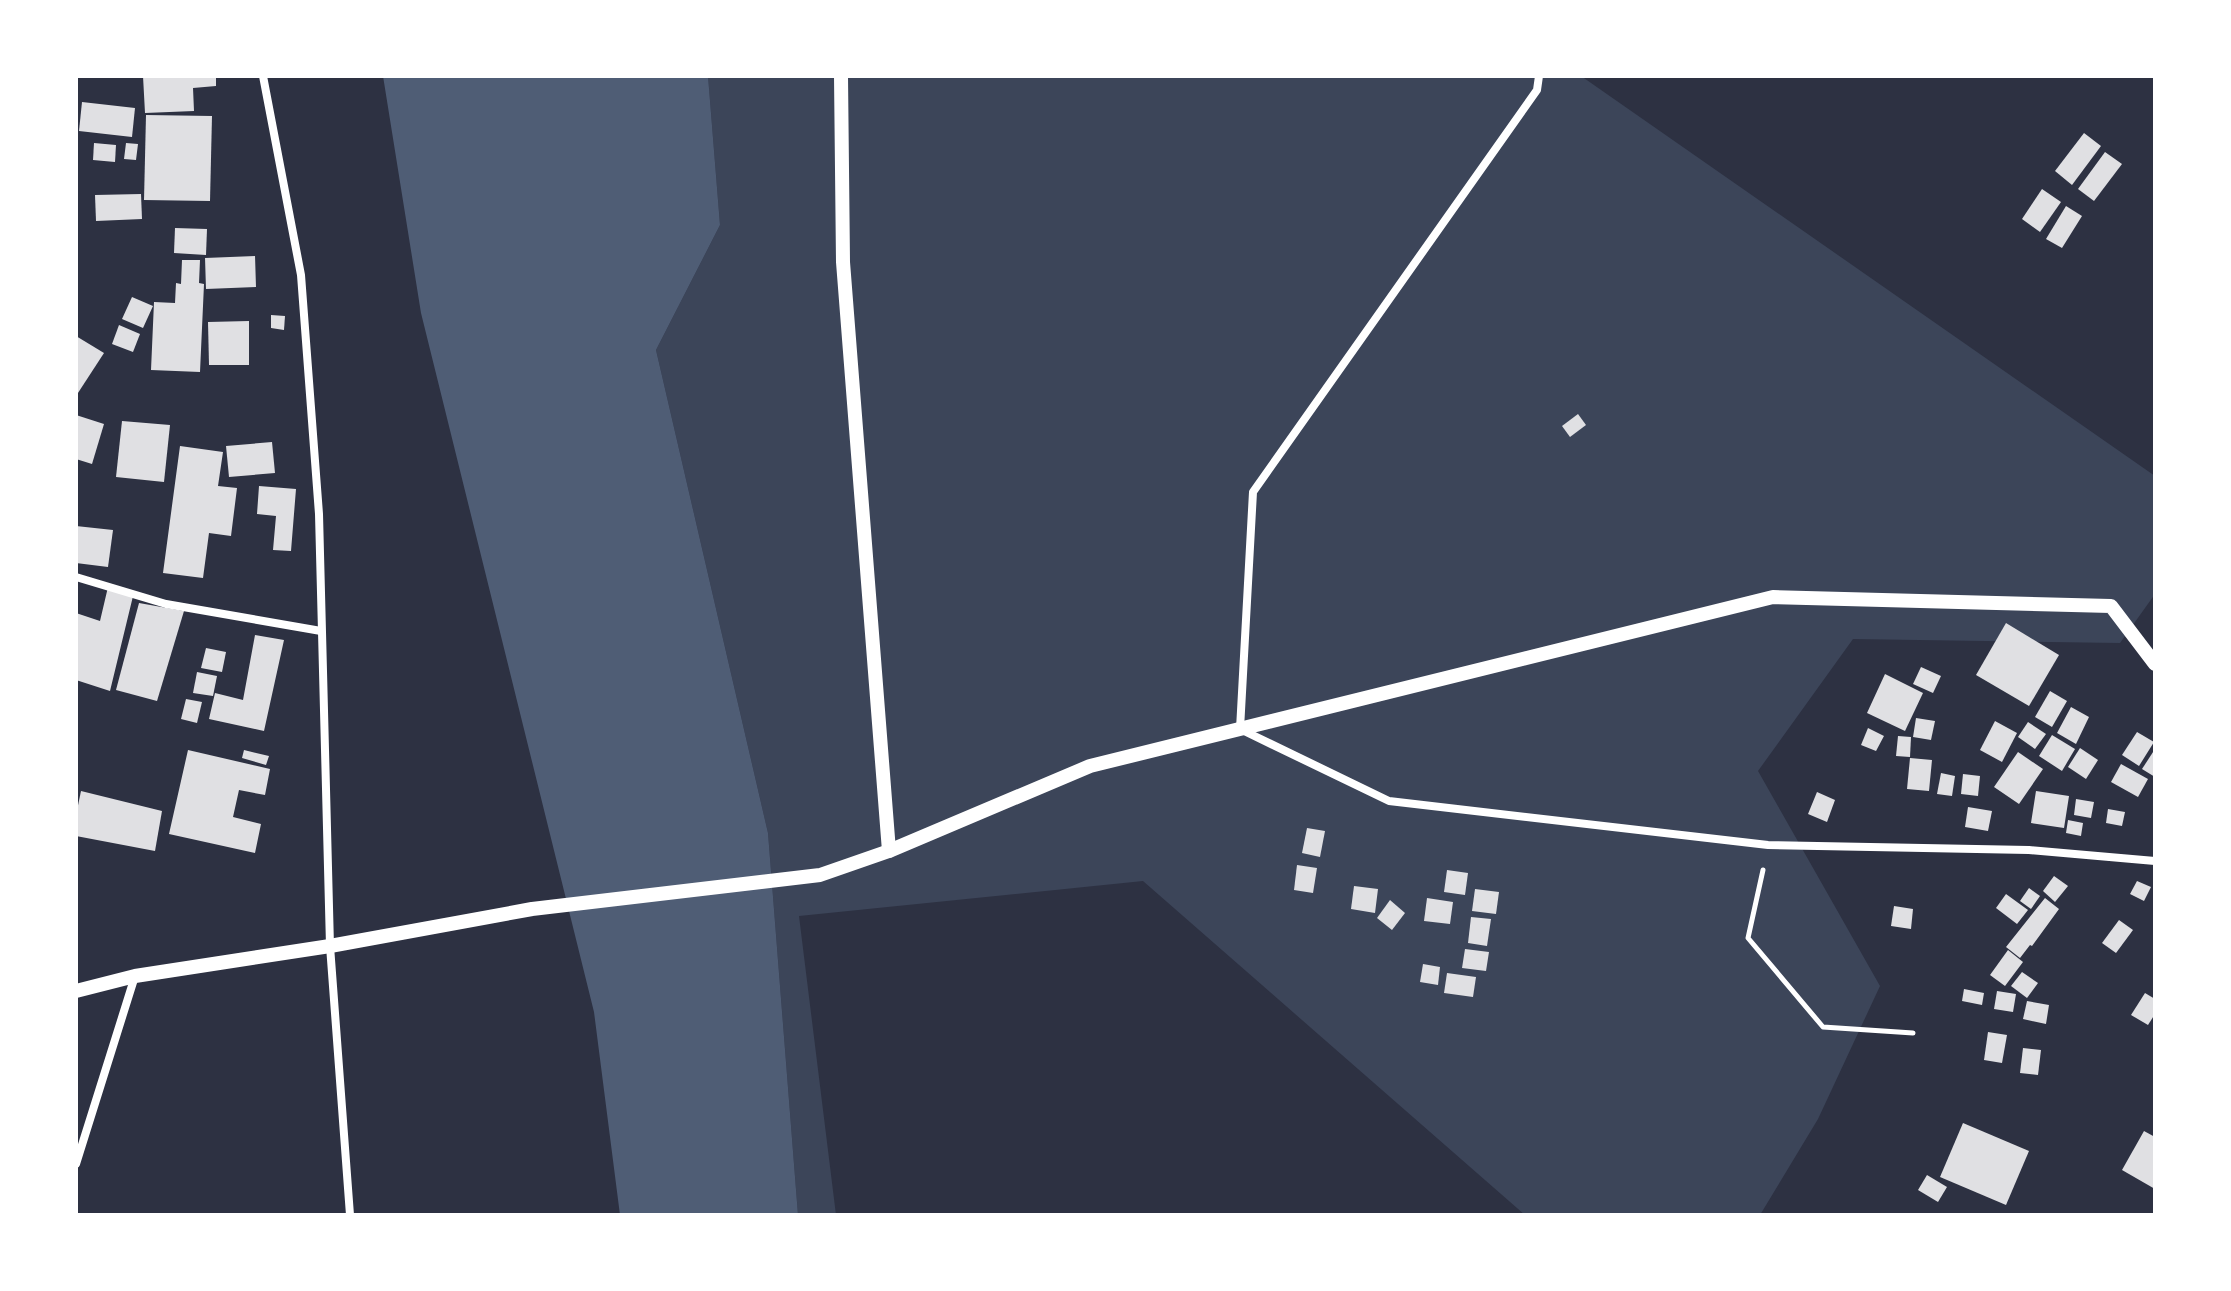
<svg xmlns="http://www.w3.org/2000/svg" width="2231" height="1291" font-family="Spectral,serif">
<style>
.green{fill:#3c4559}
.water{fill:#4f5d75}
.building{fill:#e0e0e3}
.lines{fill:none;stroke-linecap:round;stroke-linejoin:round}
.path{stroke:#fff;stroke-width:5}
.minor{stroke:#fff;stroke-width:8}
.tertiary{stroke:#fff;stroke-width:14}
</style>
<rect width="100%" height="100%" fill="#2d3142"/>
<path class="green" d="M708,76H1581L2155,476V594L2120,643L1853,639L1758,771L1880,986L1818,1119L1760,1215H1525L1143,881L799,916L836,1215H798L768,833L656,350L720,225Z"/>
<path class="water" d="M383,76H708L720,225L656,350L768,833L798,1215H620L594,1012L421,313Z"/>
<g class="building">
<path d="M143,76H216V86L193,88L194,111L145,113Z"/>
<path d="M82,102L135,108L132,137L79,131Z"/>
<path d="M146,115L212,116L210,201L144,200Z"/>
<path d="M2084,133L2101,146L2072,185L2055,171Z"/>
<path d="M94,143L116,145L115,162L93,160Z"/>
<path d="M126,143L138,144L136,160L124,159Z"/>
<path d="M2105,152L2122,164L2094,201L2078,189Z"/>
<path d="M2042,189L2061,202L2040,232L2022,219Z"/>
<path d="M141,194L142,219L96,221L95,195Z"/>
<path d="M2066,206L2082,216L2062,248L2046,239Z"/>
<path d="M175,228L207,229L206,255L174,253Z"/>
<path d="M255,256L256,287L206,289L205,258Z"/>
<path d="M182,260H200L199,283L204,284L200,372L151,370L154,302L175,303L176,283L181,284Z"/>
<path d="M132,297L153,306L143,328L122,319Z"/>
<path d="M271,315L285,316L284,330L271,328Z"/>
<path d="M249,321V365H209L208,322Z"/>
<path d="M119,325L140,334L133,352L112,344Z"/>
<path d="M76,336L104,353L76,396Z"/>
<path d="M1578,414L1586,425L1570,437L1562,426Z"/>
<path d="M76,415L104,424L92,464L76,459Z"/>
<path d="M122,421L170,425L164,482L116,477Z"/>
<path d="M272,442L275,473L229,477L226,446Z"/>
<path d="M180,446L223,452L218,486L237,488L231,536L209,533L203,578L163,573Z"/>
<path d="M259,486L296,489L291,551L273,550L276,516L257,514Z"/>
<path d="M76,526L113,530L108,567L76,563Z"/>
<path d="M108,587L134,592L110,691L76,680V613L100,621Z"/>
<path d="M139,603L184,611L157,701L116,690Z"/>
<path d="M2006,623L2059,655L2029,706L1976,675Z"/>
<path d="M255,635L284,640L264,731L209,719L215,693L243,700Z"/>
<path d="M206,648L226,652L222,672L201,668Z"/>
<path d="M1921,667L1941,676L1933,693L1913,684Z"/>
<path d="M197,672L217,676L213,696L193,693Z"/>
<path d="M1885,674L1923,693L1905,731L1867,713Z"/>
<path d="M2050,691L2067,701L2052,727L2035,717Z"/>
<path d="M186,699L202,702L197,723L181,719Z"/>
<path d="M2071,707L2089,717L2076,744L2057,733Z"/>
<path d="M1916,718L1935,721L1931,740L1913,737Z"/>
<path d="M1995,721L2017,733L2002,762L1980,750Z"/>
<path d="M2028,722L2046,734L2035,749L2018,737Z"/>
<path d="M1868,728L1884,736L1876,751L1861,745Z"/>
<path d="M2137,732L2154,742L2139,766L2122,755Z"/>
<path d="M2052,735L2075,749L2062,771L2039,756Z"/>
<path d="M1898,736L1911,737L1910,757L1896,756Z"/>
<path d="M2080,748L2098,760L2086,779L2068,767Z"/>
<path d="M2155,749V777L2142,769Z"/>
<path d="M188,750L270,769L265,795L239,790L233,817L261,824L255,853L169,834Z"/>
<path d="M244,750L269,756L266,765L242,758Z"/>
<path d="M2018,752L2043,769L2019,804L1994,787Z"/>
<path d="M1910,758L1932,760L1929,791L1907,789Z"/>
<path d="M2121,764L2148,779L2138,797L2111,782Z"/>
<path d="M1941,773L1955,776L1952,796L1937,794Z"/>
<path d="M1963,774L1980,776L1978,796L1961,794Z"/>
<path d="M81,791L162,811L155,851L76,836V815Z"/>
<path d="M2036,791L2069,796L2064,828L2031,823Z"/>
<path d="M1817,792L1835,800L1827,822L1808,814Z"/>
<path d="M2076,799L2094,802L2091,818L2074,815Z"/>
<path d="M1968,807L1992,811L1988,831L1965,827Z"/>
<path d="M2108,809L2125,812L2122,826L2106,823Z"/>
<path d="M2068,820L2083,823L2081,836L2066,833Z"/>
<path d="M1307,828L1325,831L1320,857L1302,853Z"/>
<path d="M1297,865L1317,868L1313,893L1294,890Z"/>
<path d="M1447,870L1468,873L1465,895L1444,892Z"/>
<path d="M2054,876L2068,886L2055,902L2043,891Z"/>
<path d="M2137,881L2151,887L2144,901L2130,894Z"/>
<path d="M1354,886L1378,889L1375,913L1351,909Z"/>
<path d="M2029,888L2040,896L2031,909L2020,901Z"/>
<path d="M1475,889L1499,892L1496,914L1472,911Z"/>
<path d="M2006,894L2028,910L2017,924L1996,908Z"/>
<path d="M1427,898L1453,902L1450,924L1424,921Z"/>
<path d="M2045,898L2059,909L2032,946L2030,945L2020,958L2006,947Z"/>
<path d="M1390,900L1405,913L1392,930L1377,918Z"/>
<path d="M1894,906L1913,909L1911,929L1891,926Z"/>
<path d="M1471,917L1491,919L1487,946L1468,943Z"/>
<path d="M2119,920L2133,930L2116,953L2102,943Z"/>
<path d="M1465,949L1489,952L1486,971L1462,968Z"/>
<path d="M2008,950L2023,962L2005,986L1990,975Z"/>
<path d="M1423,964L1440,967L1438,985L1420,982Z"/>
<path d="M2022,972L2038,983L2027,998L2011,986Z"/>
<path d="M1447,973L1476,977L1473,997L1444,993Z"/>
<path d="M1964,989L1984,993L1982,1005L1962,1001Z"/>
<path d="M1997,991L2016,994L2013,1012L1994,1009Z"/>
<path d="M2145,993L2155,999V1014L2148,1025L2131,1015Z"/>
<path d="M2027,1001L2049,1005L2046,1024L2023,1019Z"/>
<path d="M1988,1032L2007,1035L2002,1063L1984,1060Z"/>
<path d="M2023,1048L2041,1050L2038,1075L2020,1073Z"/>
<path d="M1963,1123L2029,1151L2006,1205L1940,1177Z"/>
<path d="M2144,1131L2155,1137V1189L2122,1170Z"/>
<path d="M1927,1175L1947,1187L1938,1202L1918,1190Z"/>
</g>
<g class="lines">
<path class="path" d="M1763,870L1748,938L1823,1027L1913,1033"/>
<g class="minor">
<path d="M263,76L301,275L319,514L330,946L350,1215"/>
<path d="M1539,76L1537,90L1253,492L1240,729L1389,801L1768,845L2029,850L2155,861"/>
<path d="M76,577L166,604L321,631"/>
<path d="M76,1164L135,976"/>
</g>
<g class="tertiary">
<path d="M841,76L843,262L889,851"/>
<path d="M76,991L135,976L330,946L532,909L820,875L889,851L1090,766L1773,597L2111,606L2155,664"/>
</g>
</g>
<rect width="2231" height="1291" fill="none" stroke="#ffffff" stroke-width="156"/>
</svg>
